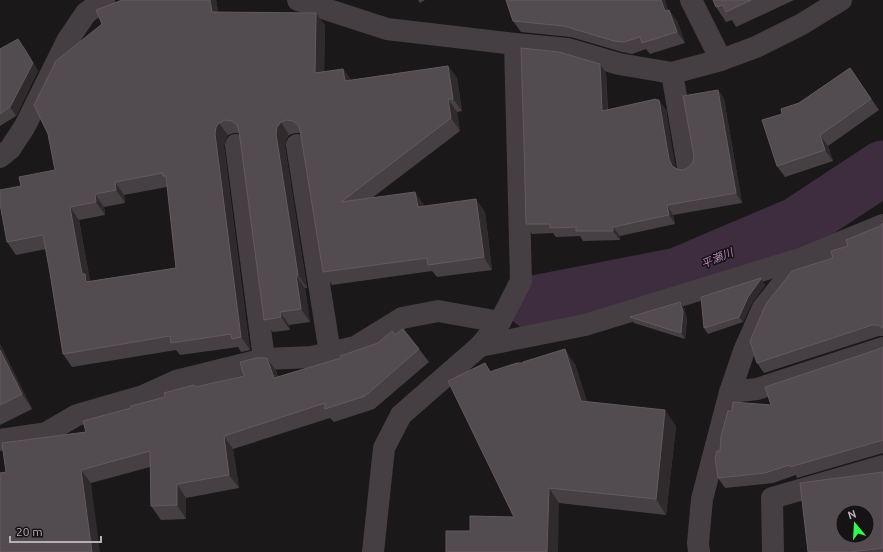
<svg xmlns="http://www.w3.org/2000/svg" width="883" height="552" font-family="Ubuntu,'Noto Sans JP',sans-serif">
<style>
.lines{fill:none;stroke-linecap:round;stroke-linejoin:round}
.river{stroke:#3e2d3f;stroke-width:55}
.minor{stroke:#453e43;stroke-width:22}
.wall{fill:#464044;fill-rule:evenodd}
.shaded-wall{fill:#2f2b2d}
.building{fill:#524b50;stroke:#635a60;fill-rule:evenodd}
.labels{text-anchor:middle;stroke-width:3;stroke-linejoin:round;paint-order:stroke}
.water-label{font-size:11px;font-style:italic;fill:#b480b7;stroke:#161314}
</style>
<rect width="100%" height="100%" fill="#1b1819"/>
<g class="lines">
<path class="river" d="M534,303L678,275L798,224L883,168"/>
<g class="minor">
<path d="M298,0L387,29L515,44L568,49L619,64L672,73L721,60L756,47L802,24L841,0"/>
<path d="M691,0L721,60"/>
<path d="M672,73L688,167"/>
<path d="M236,145L264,359"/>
<path d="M297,145L330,353"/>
<path d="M0,157L10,149L25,126L67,41L86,13L104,0"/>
<path d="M480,346L585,325L803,258L883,225"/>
<path d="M730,392L757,389L883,348"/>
<path d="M0,440L46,433L77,415L143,396L176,381L264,359L312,357L355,347L402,318L438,311L500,322"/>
<path d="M373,552L384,448L401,415L480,346L500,322L521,281L515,44"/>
<path d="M699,552L698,543L702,499L730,392L744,351L763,308L803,258"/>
<path d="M773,552L772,498L883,466"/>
</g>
</g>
<g class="wall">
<path d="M216,0L218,12L325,25L324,72L343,69L351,80L448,66L457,78L462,111L457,112L460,131L372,198L424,205L425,206L485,212L492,270L437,277L432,271L332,285L323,272L301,133H295L289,135L286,140L285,147L307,288H305L310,322L289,325L290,330L273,332L264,320L240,133H234L228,135L225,140L224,147L250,350L241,352L238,347L180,355L176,350L72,367L63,354L50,273L46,249L16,255L7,242L21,186L55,170ZM167,187L176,268L90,281L79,220L105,215L104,207L125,203L124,195Z"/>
<path d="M418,0H425L420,3Z"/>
<path d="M506,0H665L668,10L677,21L685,43L650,54L646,49L632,54L622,52L571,37L521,32L513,21Z"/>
<path d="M713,0H794L736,27L732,20L726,22L716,7Z"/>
<path d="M24,47L38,71L16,116L0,126V49Z"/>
<path d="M850,68L879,110L828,146L833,161L785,177L777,166L782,114L799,103Z"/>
<path d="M606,73L608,110L656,99L666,110L675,168L677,169L683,170L689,167L693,162L718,90L724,99L742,203L673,215L675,224L620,236V240L583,241L580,236L556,237L553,233L532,234L526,224L524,144V143Z"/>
<path d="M883,223V336H879L764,373L757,363L833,258L848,246L880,226Z"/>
<path d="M765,284V285L752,303L743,322L708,334L704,328Z"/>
<path d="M684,308L687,318L685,339L634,323L630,317Z"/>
<path d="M395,335L419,349L429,362L374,409L334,422L330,418L233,449L239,488L186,498V519L161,520L151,506L150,467L91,483L6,472L86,432L131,408L165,397L194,385L196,387L244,376L267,358L276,371L278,377L341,358L378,343Z"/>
<path d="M0,344L32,409L0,425Z"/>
<path d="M883,347V453L797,478L796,475L773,483L725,488L718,478L720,451L732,411L771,405L879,349Z"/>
<path d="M575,364L587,402L676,426L666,515L559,503L470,531L514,517L492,372Z"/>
<path d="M883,472V552H808Z"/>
</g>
<g class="shaded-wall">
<path d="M210,0H216L221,25L212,12Z"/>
<path d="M661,0H665L672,22L665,11Z"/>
<path d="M669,10L677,21L685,43L677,32Z"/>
<path d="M316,13L325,25L324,86L315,73Z"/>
<path d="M18,39L24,47L38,71L16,116L10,107Z"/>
<path d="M600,64L606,73L608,121L602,111Z"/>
<path d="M448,66L457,78L462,111L453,99Z"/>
<path d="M343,69L352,82L345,81Z"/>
<path d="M718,90L724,99L742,203L736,193Z"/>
<path d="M448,99L457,112L460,131L451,118Z"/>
<path d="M656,99L659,103V100L666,110L676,169L672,166L669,159Z"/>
<path d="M281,122L289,135L286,140L285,147L307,288L298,275L276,134L277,127Z"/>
<path d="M219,123L228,135L225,140L224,147L250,350L241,337L215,134L216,127Z"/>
<path d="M820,135L828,146L833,161L825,150Z"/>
<path d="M115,182L124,195L125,203L116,190Z"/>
<path d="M415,192L424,205L427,220L418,207Z"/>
<path d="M95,194L104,207L105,215L96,202Z"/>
<path d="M476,199L485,212L492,270L484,257Z"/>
<path d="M667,205L673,215L675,224L669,215Z"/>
<path d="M70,207L79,220L90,281L86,282L82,274Z"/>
<path d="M613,227L620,236V240L613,231Z"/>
<path d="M296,275L305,288L310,322L301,309Z"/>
<path d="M761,278L765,285L752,303L743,322L739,317L748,297Z"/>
<path d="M680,302L684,308L687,318L685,339L681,333Z"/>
<path d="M280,312L289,325L290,330L281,317Z"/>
<path d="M0,344L32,409L22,394L0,350Z"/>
<path d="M565,349L575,364L592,417L581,401Z"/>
<path d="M267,358L276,371L283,392L274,378Z"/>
<path d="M485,363L496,378L490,372Z"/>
<path d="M665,410L676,426L666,515L656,499Z"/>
<path d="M224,436L233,449L239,488L229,475Z"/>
<path d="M81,470L91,483L100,552H92Z"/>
<path d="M177,484L186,498V519L177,505Z"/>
<path d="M549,488L559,503L558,552H547Z"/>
</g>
<g class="building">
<path d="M122,0H210L212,12L316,13L315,73L343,69L345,81L448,66L453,99H448L451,118L341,202L415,192L418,207L476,199L484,257L428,265L427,258L323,272L300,130L298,125L293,121L286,120L281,122L277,127L276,134L298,275H296L301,309L280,312L281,317L264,320L239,131L237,125L232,121L225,120L219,123L216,127L215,134L241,337L232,339L231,334L171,343L170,336L63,354L50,273L43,235L7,242L0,204V190L21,186L19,177L55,170L48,134L34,105L56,61L102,24L96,10ZM163,173V176H166L176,268L86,282L85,274H82L70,207L96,202L95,194L116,190L115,182Z"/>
<path d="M506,0H661L665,11L669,10L677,32L642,43L640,37L624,42L614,41L564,26L513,21Z"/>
<path d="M713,0H751L726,12L723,5L716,7Z"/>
<path d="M18,39L33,63L10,107L0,114V49Z"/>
<path d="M521,48L559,52L600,64L602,111L656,99L657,100H659L669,159L672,166L677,169L683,170L689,167L693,162L694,156L683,96L718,90L736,193L667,205L669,215L613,227V231H576V227L550,228V224H526L524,143Z"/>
<path d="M850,68L871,99L820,135L825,150L777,166L762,120L782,114L781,109L799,103Z"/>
<path d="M883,223V328L878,325H872L757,363L750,341L766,304L792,271L833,258L831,251L848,246L846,240L880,226Z"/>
<path d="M761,278V279L748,297L739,317L704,328L701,297Z"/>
<path d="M680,302L683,312L681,333L630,317Z"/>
<path d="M403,329L419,349L365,396L325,409V403L224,436L229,475L177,484V505L151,506L150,451L81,470L92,552H0V473L6,472L2,443L86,432L83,421L131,408V406L165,397L164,393L194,385L195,387L244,376L240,362L256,358H267L274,378L341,358L340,356L378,343L392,331L395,335Z"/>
<path d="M883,347V440L790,467L789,465L765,473L718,478L715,458L717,451H720L721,436L728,411H732L733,402L771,405L765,387L879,349Z"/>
<path d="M565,349L581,401L665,410L656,499L549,488L547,552H446V531H470V516L514,517L448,381L485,363L490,372L495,370L517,363H523V362Z"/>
<path d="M0,350L22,394L0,405Z"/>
<path d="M883,472V548L850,552H808L800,483ZM843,512H867V536H843Z"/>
</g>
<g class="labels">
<g class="water-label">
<text transform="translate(717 258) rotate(-23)" y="4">平瀬川</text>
</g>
</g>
<g transform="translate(855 524) rotate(342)"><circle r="19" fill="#161314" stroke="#584f56"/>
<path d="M0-3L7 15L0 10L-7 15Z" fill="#31fa4f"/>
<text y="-6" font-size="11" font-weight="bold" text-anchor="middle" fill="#bbaab8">N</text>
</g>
<path d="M10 536v6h91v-6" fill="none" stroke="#bbaab8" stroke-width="2"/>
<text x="16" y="536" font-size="12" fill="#bbaab8" stroke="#161314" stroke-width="3" paint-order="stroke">20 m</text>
</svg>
